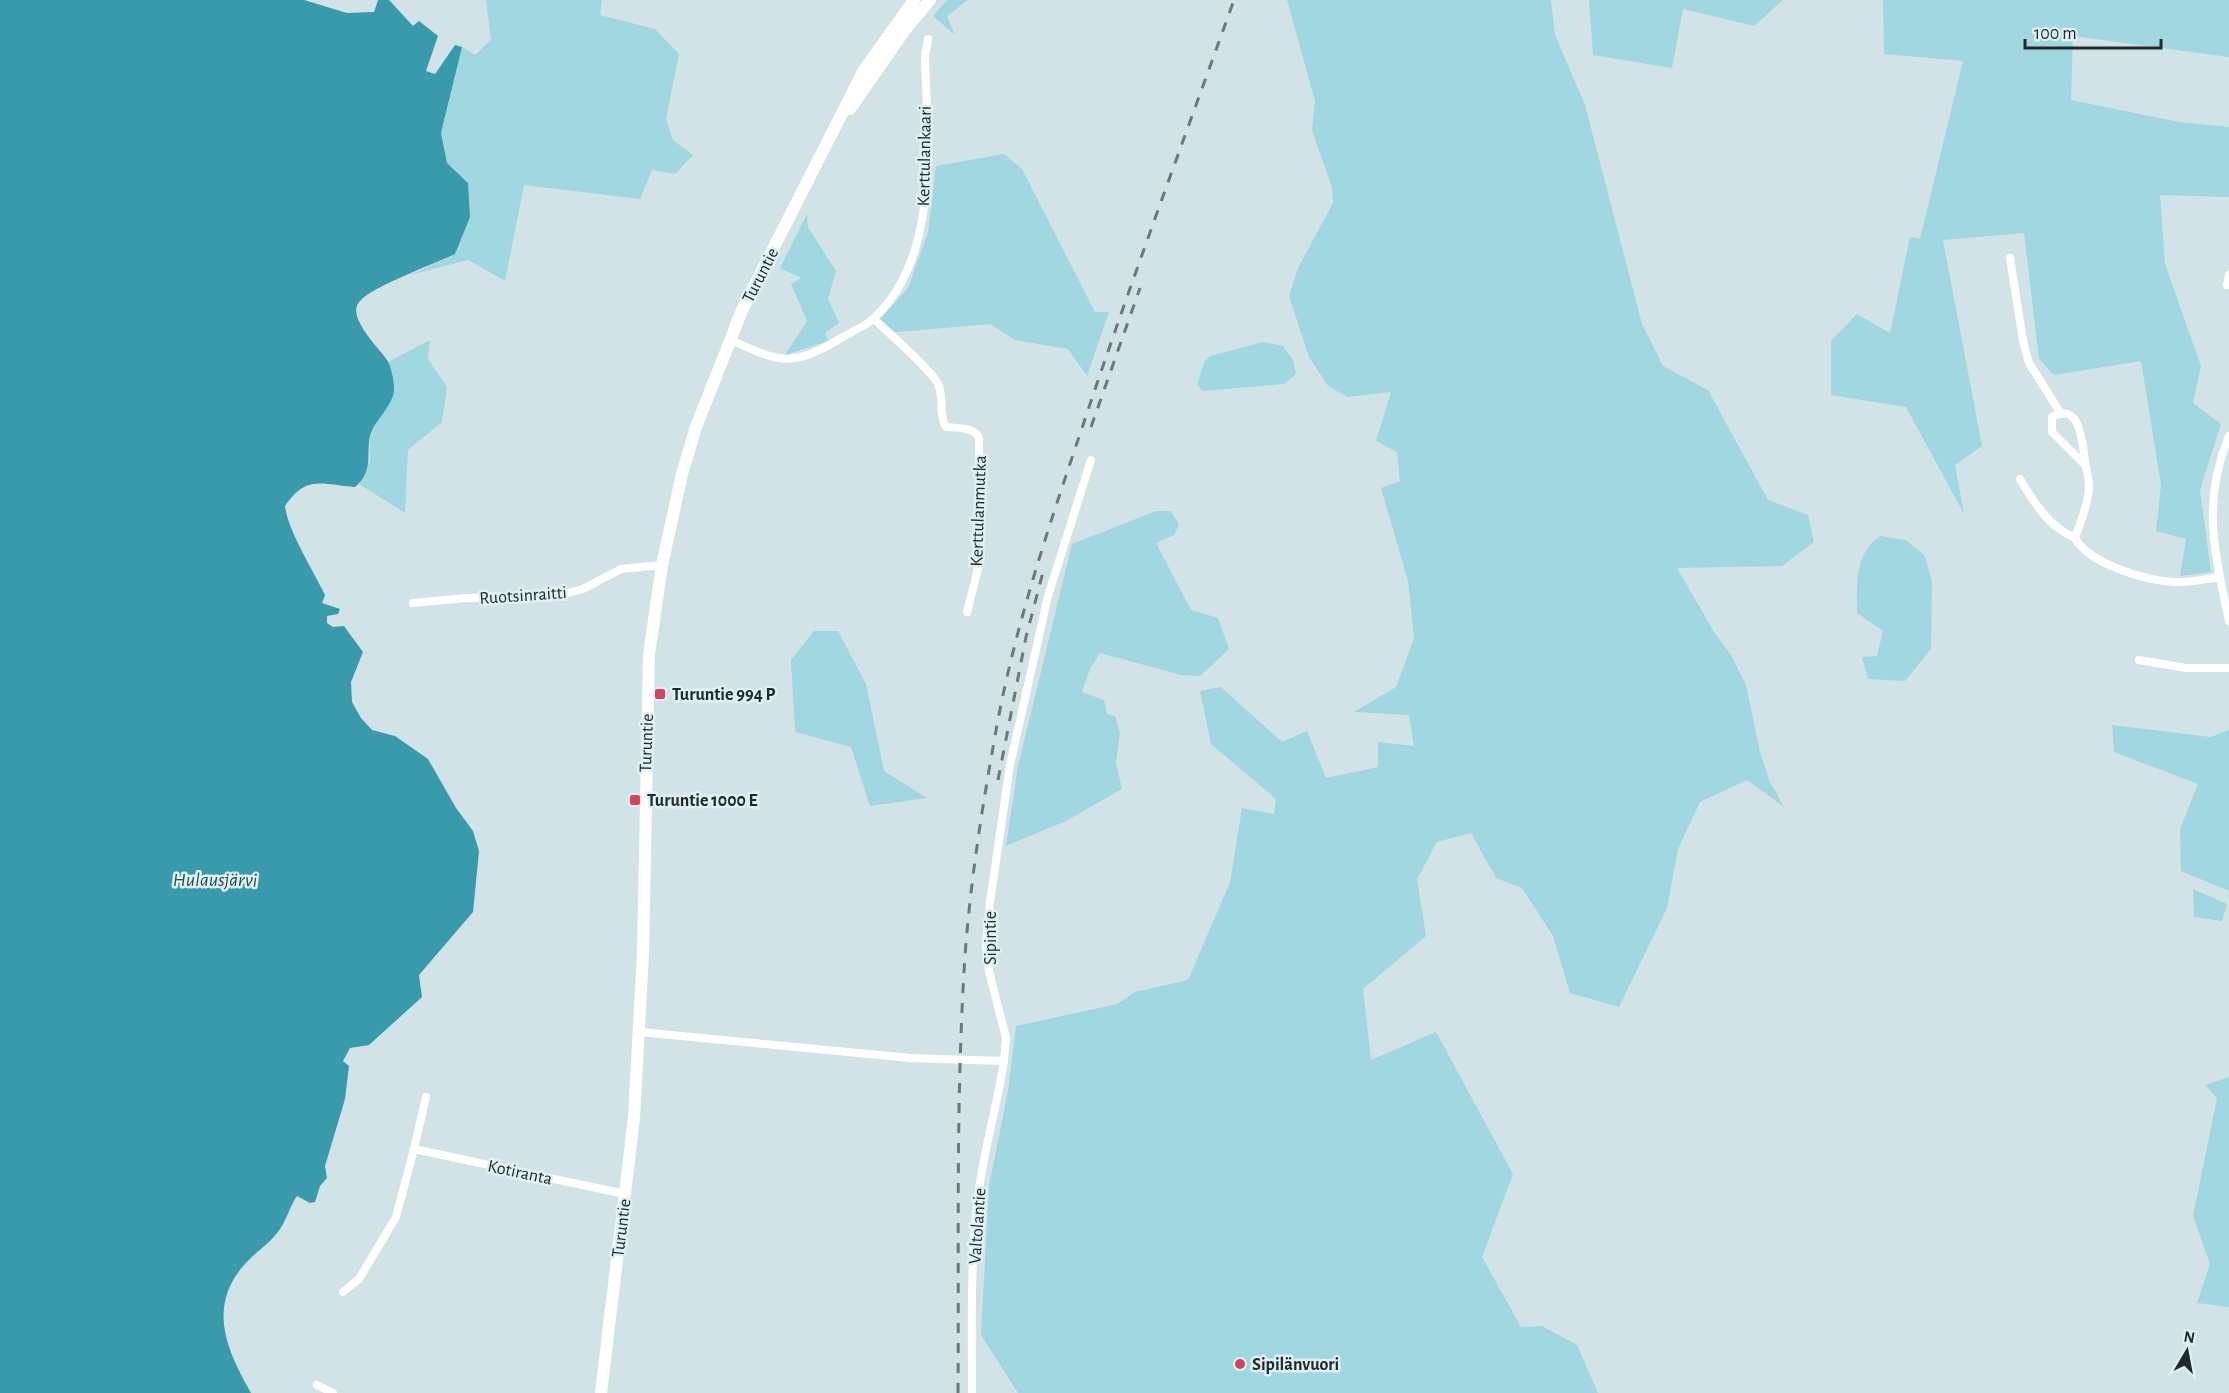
<svg xmlns="http://www.w3.org/2000/svg" width="2229" height="1393" font-family="'Alegreya Sans',sans-serif">
<style>
.green{fill:#a1d7e1}
.water{fill:#389aaa}
.lines{fill:none;stroke-linecap:round;stroke-linejoin:round}
.street{stroke:#fff;stroke-width:8}
.secondary{stroke:#fff;stroke-width:12}
.rail{stroke:#6d787a;stroke-width:3;stroke-dasharray:10 10;stroke-linecap:butt}
.poi-dot{fill:#d3435b;stroke:#dff1f4;stroke-width:2}
.labels{text-anchor:middle;stroke-width:5;stroke-linejoin:round;paint-order:stroke}
.street-label{font-size:18px;fill:#22292a;stroke:#dff1f4}
.poi-label{font-size:18px;font-weight:bold;fill:#22292a;stroke:#dff1f4;text-anchor:start}
.water-label{font-size:20px;font-style:italic;fill:#234d55;stroke:#dff1f4}
</style>
<rect width="100%" height="100%" fill="#d2e3e7"/>
<g class="green">
<path d="M486,0H602L600,15L655,29L679,54L666,119L673,140L693,155L675,174L652,170L640,199L524,185L505,281L468,260L410,275L455,254L468,183L447,163L441,133L462,47L475,55L491,40Z"/>
<path d="M947,0H968L947,16L955,35L933,16Z"/>
<path d="M1287,0H1551L1555,35L1585,105L1642,324L1663,366L1708,390L1768,500L1808,515L1814,542L1782,566L1677,568L1714,632L1731,655L1746,685L1760,752L1769,780L1784,807L1747,780L1700,802L1678,849L1667,908L1619,1007L1570,993L1553,936L1522,888L1496,878L1471,833L1437,842L1417,879L1426,936L1363,989L1371,1060L1436,1032L1513,1174L1482,1257L1521,1327L1542,1326L1577,1345L1598,1393H1018L981,1335L989,1186L1008,1091L1016,1026L1117,1004L1135,992L1188,980L1230,882L1242,808L1274,814L1276,799L1211,744L1200,691L1221,687L1282,742L1307,731L1326,778L1378,767V742L1414,746L1409,715L1354,712L1396,687L1414,638L1408,581L1381,488L1400,481L1397,452L1376,441L1391,392L1347,397L1328,386L1309,357L1289,296L1298,268L1333,203L1332,188L1312,130L1315,101Z"/>
<path d="M1589,0H1783L1754,26L1683,9L1672,68L1593,55Z"/>
<path d="M1883,0H2229V57L2073,36L2071,100L2179,122L2229,127V197L2160,195L2165,264L2201,366L2193,403L2221,424L2200,490L2211,572L2180,576L2186,539L2156,531L2161,485L2141,361L2054,375L2039,359L2024,233L1943,240L1982,446L1955,465L1964,514L1906,407L1831,395V341L1857,314L1890,333L1910,237L1920,239L1963,61L1884,54Z"/>
<path d="M1004,154L1022,169L1095,312H1109L1087,376L1068,349L1015,340L990,324L886,333L874,326L908,288L928,232L936,166Z"/>
<path d="M807,214L808,227L836,271L828,299L839,323L825,333L828,341L785,355L807,321L791,284L801,278L780,268Z"/>
<path d="M430,340L428,359L447,387L442,422L408,450L405,513L359,484L370,460V436L394,392L388,362Z"/>
<path d="M1263,342L1283,346L1293,360L1296,374L1284,384L1203,391L1197,385L1204,362L1210,356Z"/>
<path d="M1156,511H1171L1179,525L1174,535L1156,543L1191,610L1218,618L1229,649L1200,676L1181,675L1100,653L1090,669L1082,692L1104,700L1107,714L1115,716L1120,733L1116,763L1122,789L1066,821L1006,846L1018,766L1072,544Z"/>
<path d="M1880,536L1906,540L1925,556L1932,582L1931,649L1905,681L1868,679L1862,657L1877,656L1883,631L1857,613C1857,583 1854,555 1880,536Z"/>
<path d="M814,631H838L866,684L884,771L927,798L870,806L851,747L795,732L791,660Z"/>
<path d="M2112,725L2211,737L2229,730V891L2181,871L2180,829L2198,784L2114,752Z"/>
<path d="M2193,889L2227,904L2222,921L2194,917Z"/>
<path d="M2229,1077V1307L2197,1303L2210,1264L2193,1216L2217,1098L2205,1085Z"/>
</g>
<path class="water" d="M0,0H304L347,13L374,12L378,0H389L413,26L419,21L438,36L426,71L435,74L455,45L462,47L441,133L447,163L468,183L470,217L455,254C434,264 373,286 360,301C345,316 379,348 387,360C391,366 395,384 394,391C392,407 374,421 370,436C366,454 374,471 355,487C321,484 306,475 285,506C288,531 313,570 325,595L322,603L340,609L338,614L327,616V623L333,627L344,626L363,652L351,682L352,702L361,718L372,730L395,736L428,759L456,808L473,831L479,851L473,912L419,975L422,997L369,1045L350,1048L343,1061L349,1066L345,1099L325,1166L327,1178L320,1186L315,1202L310,1203L297,1196C289,1207 286,1223 277,1233C268,1245 254,1253 244,1265C207,1308 227,1350 251,1393H0Z"/>
<g class="lines">
<g class="street">
<path d="M2010,258L2023,341L2029,363L2061,414"/>
<path d="M2227,285L2229,275"/>
<path d="M874,319C889,333 928,367 937,382C945,395 938,416 946,427C957,428 974,427 979,438V565L967,612"/>
<path d="M729,339C782,364 793,367 843,337C853,331 866,326 874,318C941,256 927,138 925,57L928,39"/>
<path d="M2229,436C2201,503 2215,553 2229,621"/>
<path d="M2085,465L2052,432V417C2083,400 2082,449 2086,466C2087,474 2090,481 2089,489C2088,505 2080,523 2075,538C2089,564 2145,580 2173,582C2189,583 2205,579 2220,577"/>
<path d="M2020,479C2034,503 2049,527 2075,538"/>
<path d="M413,603L466,598L556,596L583,589L621,569L662,565"/>
<path d="M2139,660L2186,668H2229"/>
<path d="M640,1032L910,1058L1004,1061L1006,1038L989,971L986,946L990,902L1010,765L1048,596L1091,460"/>
<path d="M414,1149L426,1097"/>
<path d="M343,1292L359,1279L396,1217L414,1149L625,1194"/>
<path d="M317,1385L333,1393"/>
<path d="M972,1393C972,1328 970,1261 978,1196C984,1150 997,1106 1004,1061"/>
</g>
<g class="secondary">
<path d="M850,109L904,31L930,0"/>
<path d="M601,1393L634,1118L643,953L649,654L662,565L682,474L696,427L743,308L864,70L914,0"/>
</g>
<g class="rail">
<path d="M1091,427L1140,288"/>
<path d="M998,780L1026,637L1043,572"/>
<path d="M958,1393C959,1259 956,1124 963,990C967,901 981,813 997,725C1016,623 1049,526 1082,428C1130,284 1183,142 1234,0"/>
</g>
</g>
<g class="poi-dot">
<rect x="654" y="688" width="12" height="12" rx="3"/>
<rect x="629" y="794" width="12" height="12" rx="3"/>
<circle cx="1240" cy="1364" r="6"/>
</g>
<g class="labels">
<g class="street-label">
<text transform="translate(924 156) rotate(-89)" y="6">Kerttulankaari</text>
<text transform="translate(760 275) rotate(-63)" y="6">Turuntie</text>
<text transform="translate(978 511) rotate(-88)" y="6">Kerttulanmutka</text>
<text transform="translate(523 595) rotate(-4)" y="6">Ruotsinraitti</text>
<text transform="translate(646 743) rotate(-88)" y="6">Turuntie</text>
<text transform="translate(990 938) rotate(-90)" y="6">Sipintie</text>
<text transform="translate(520 1172) rotate(12)" y="6">Kotiranta</text>
<text transform="translate(977 1226) rotate(-86)" y="6">Valtolantie</text>
<text transform="translate(621 1228) rotate(-83)" y="6">Turuntie</text>
</g>
<g class="poi-label">
<text x="672" y="700">Turuntie 994 P</text>
<text x="647" y="806">Turuntie 1000 E</text>
<text x="1252" y="1370">Sipilänvuori</text>
</g>
<g class="water-label">
<text x="215" y="886">Hulausjärvi</text>
</g>
</g>
<g transform="translate(2187 1351) rotate(10)" stroke="#dff1f4" stroke-width="4.5" paint-order="stroke">
<path d="M0-4.5L10 22L0 15L-10 22Z" fill="#22292a"/>
<text y="-9" font-size="16" font-weight="bold" text-anchor="middle" fill="#22292a">N</text>
</g>
<path d="M2025 39v9h136v-9" fill="none" stroke="#22292a" stroke-width="3"/>
<text x="2034" y="39" font-size="18" fill="#22292a" stroke="#dff1f4" stroke-width="4.5" paint-order="stroke">100 m</text>
</svg>
